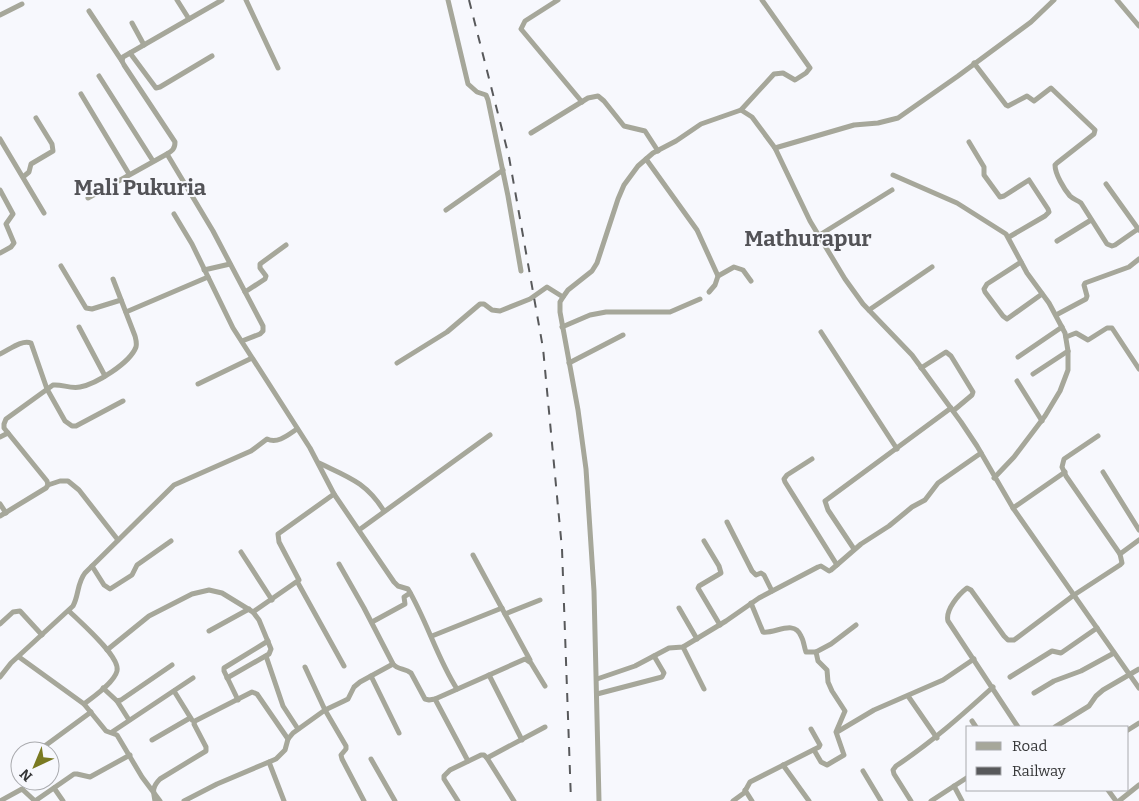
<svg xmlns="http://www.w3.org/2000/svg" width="1139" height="801" font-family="Bitter,serif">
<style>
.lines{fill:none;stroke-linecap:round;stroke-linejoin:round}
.minor{stroke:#a6a79a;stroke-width:5}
.rail{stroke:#58595b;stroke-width:2;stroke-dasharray:9 9;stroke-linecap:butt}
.labels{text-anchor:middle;stroke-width:4;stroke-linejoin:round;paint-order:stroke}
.district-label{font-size:22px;font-weight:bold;fill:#535357;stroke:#f7f8fd}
</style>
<rect width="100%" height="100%" fill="#f7f8fd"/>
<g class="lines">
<g class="minor">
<path d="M177,0L189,19"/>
<path d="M246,0L278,68"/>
<path d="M448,0L468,84L477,92L486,95L488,100L508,196L521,271"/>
<path d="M558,0L525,21L521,29L582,102"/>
<path d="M1117,0L1139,26"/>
<path d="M89,11L122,61"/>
<path d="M0,15L22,4"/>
<path d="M132,23L144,45"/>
<path d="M130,53L156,88L160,87L212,56"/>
<path d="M974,63L1006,105L1008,106L1027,96L1034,101L1051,88L1095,130L1094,134L1057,163L1055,165C1055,174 1064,189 1070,196C1073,199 1077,200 1081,203L1107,244L1112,246L1115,245L1138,229"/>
<path d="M99,76L153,161"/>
<path d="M81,94L129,174"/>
<path d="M741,110L774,74L783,73L795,80L806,73L810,68L762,0"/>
<path d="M531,133L588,98L598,96L604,101L624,126L645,131L658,151"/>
<path d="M0,139L44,213"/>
<path d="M969,142L984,167V175L1000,197L1004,196L1029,180L1048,209L1049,212L1045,216L1009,237"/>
<path d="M775,148L854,125L878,123L898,118L958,76L1031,22L1054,0"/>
<path d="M167,154L213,231L263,326V331L260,334L242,341"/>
<path d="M646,159L697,230L718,276"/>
<path d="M893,175L957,203L1006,234L1027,273L1049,303L1065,333L1068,351V370L1060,391L1045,416L1014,457L994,478"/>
<path d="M23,177L29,172L31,164L53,151L52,144L36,118"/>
<path d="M1106,184L1139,230"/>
<path d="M0,190L13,214L6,224L14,243L11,247L0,253"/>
<path d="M88,198L167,154C172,151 175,149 175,142L124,65L122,61L123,57L222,0"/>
<path d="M446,210L503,170"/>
<path d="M174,214L192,244L233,328L310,448L334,494L394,582L398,586L408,589C427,621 437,658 457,689"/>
<path d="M818,236L892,190"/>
<path d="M1057,241L1091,220"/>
<path d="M1021,262L987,284L984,289L985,292L1003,316L1007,319L1042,294"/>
<path d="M61,266L86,308L92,309L121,300"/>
<path d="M204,270L230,264"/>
<path d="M245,292L265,279L266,276L260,268V264L286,245"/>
<path d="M709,292L715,285L718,276L734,267L743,270L751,281"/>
<path d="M869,310L932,267"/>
<path d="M126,312L208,277"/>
<path d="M1056,315L1086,299L1087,296L1084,285L1085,283L1129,267L1139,259"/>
<path d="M79,327L105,376"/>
<path d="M562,327L590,315L606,312H670L700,299"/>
<path d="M821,332L897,449"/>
<path d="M1066,337L1076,333L1088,340L1107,328H1112L1139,369"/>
<path d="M0,354C9,350 22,339 31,343L47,389L65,421L72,426H76L123,401"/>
<path d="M1018,357L1062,327"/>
<path d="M397,363L447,332L480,304H484L492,310L500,311L530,299L547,287L563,297"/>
<path d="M569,363L623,335"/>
<path d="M921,368L946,352L951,356L973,392L972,395L953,411"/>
<path d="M1033,374L1068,351"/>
<path d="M1017,381L1042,421"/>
<path d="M198,384L252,358"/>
<path d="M1098,436L1064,459L1062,467L1066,476L1120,554"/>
<path d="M0,437L8,433"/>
<path d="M812,459L787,475L784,479L785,482L837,565"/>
<path d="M319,463C348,477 366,482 384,511"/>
<path d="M1103,472L1139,530"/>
<path d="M48,485L60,481H68L79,490L118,540"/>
<path d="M0,504L6,513"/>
<path d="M1013,508L1065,472"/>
<path d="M0,516L46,488L48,485L47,481L4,428V424L6,419L53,385C62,384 70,389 80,387C96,384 130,363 136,347C137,343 136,340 135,336L113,279"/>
<path d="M727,522L752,571L756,575L761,573L764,575L772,591"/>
<path d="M359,530L490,435"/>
<path d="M704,541L719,566L721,573L699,586L698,588L720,625"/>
<path d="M854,549L828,510L825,501L951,408"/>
<path d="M241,552L272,600"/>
<path d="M473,555L530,660"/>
<path d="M339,564L364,608L393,664C398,670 405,668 411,673L425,699L429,700L435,699L525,659L531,663L545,686"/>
<path d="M92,566L104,585L110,589L132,575L137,565L171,541"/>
<path d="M298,583L344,666"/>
<path d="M751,603L763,632C775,634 794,619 801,636C804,641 804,647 806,652H816"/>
<path d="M679,608L697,639"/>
<path d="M69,611C79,621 121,657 117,671C114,683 93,697 84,704"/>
<path d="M253,612L299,580L279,542L278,534L334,494"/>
<path d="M505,614L540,600"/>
<path d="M372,622L405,604L404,597L410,593"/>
<path d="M0,624L13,612L20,611L42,635"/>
<path d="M209,631L249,609"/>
<path d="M432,636L502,608"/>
<path d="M683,647L704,689"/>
<path d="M107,650L149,616L192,594L209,590L222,593L253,612L259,620L271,649L269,654L227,678"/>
<path d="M266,656L283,706L298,729"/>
<path d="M19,657L84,704L106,731L117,735L142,777L160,801"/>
<path d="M305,667L325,710L346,746V749L341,755L342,759L364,801"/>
<path d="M489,675L522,740"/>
<path d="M371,676L399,733"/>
<path d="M0,677L11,663L73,606C79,595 77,583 85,573L174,485L251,451L267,439C278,444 288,435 297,429"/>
<path d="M1010,677L1052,651L1061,653L1097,628"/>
<path d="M597,679L635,666L669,648L683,647L726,621L759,598L818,567L821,566L829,571L831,570L861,544L889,526L912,507L925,500L938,483L981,453"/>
<path d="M103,688L117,701L121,700L172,665"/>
<path d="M174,691L192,720"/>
<path d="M1034,693L1054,681L1081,671L1114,653"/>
<path d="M597,694L662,677L664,673L654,656"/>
<path d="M908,696L937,738"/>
<path d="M435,699L468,761"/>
<path d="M238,700L224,671V668L268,641"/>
<path d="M117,701L129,720"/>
<path d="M972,721L976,727"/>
<path d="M1018,727L948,621C945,610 959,594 967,588L971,590L1004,636L1008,640H1014L1074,595L1120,565L1122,563L1120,554L1139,540"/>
<path d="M1055,727L1089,706L1096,696L1103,690L1139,669"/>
<path d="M1128,730L1139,723"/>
<path d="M112,732L193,678"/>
<path d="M837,732L874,710L943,680L974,659"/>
<path d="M152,740L190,718"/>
<path d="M814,750L821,762L827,765L844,755L836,732L845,711L832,691L828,682L827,670L818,661L816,652L831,644L856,625"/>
<path d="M38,751L91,712"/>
<path d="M487,758L545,727"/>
<path d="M371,759L395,801"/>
<path d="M269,762L284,801"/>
<path d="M783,765L809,801"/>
<path d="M863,771L881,801"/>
<path d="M954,786L962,801"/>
<path d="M54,788L63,801"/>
<path d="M745,790L752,801"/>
<path d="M1108,790L1116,801"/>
<path d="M0,801L22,789L35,801"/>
<path d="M35,801L74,774H77L90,777L130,755"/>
<path d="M155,801C153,791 152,787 160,779L206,751V747L194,724L195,721L252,692L257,694L288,739"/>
<path d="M184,801L217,784L276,759L285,750L288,739L293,733L325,710L344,701L348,699L354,687L360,682L393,664"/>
<path d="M458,801L444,779V776L450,770L481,755H484L487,758L514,801"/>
<path d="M599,801L594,591L586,469L578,410L560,312V302L563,297L568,290L592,271L597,263L618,199L624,185L638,166L653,153L676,141L701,124L741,110L752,117L775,148L810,221L845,279L863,304L912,355L961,422L977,446L1013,508L1139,688"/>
<path d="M733,801L744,793L750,782L819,747L820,745L811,729"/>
<path d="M911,801L894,774L893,770L896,766C932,742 961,716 993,687"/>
<path d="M931,801L968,777"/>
<path d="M1119,801L1139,785"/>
</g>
<path class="rail" d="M469,0L509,157L543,348L562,549L571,801"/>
</g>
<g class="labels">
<g class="district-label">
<text x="140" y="195">Mali Pukuria</text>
<text x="808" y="246">Mathurapur</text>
</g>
</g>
<rect x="966" y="726" width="162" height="65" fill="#f7f8fd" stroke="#a9aaae"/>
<rect x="976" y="742" width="25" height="8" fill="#a6a79a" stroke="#a9aaae"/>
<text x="1012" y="751" font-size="15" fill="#353637">Road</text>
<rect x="976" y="767" width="25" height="8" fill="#58595b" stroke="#a9aaae"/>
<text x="1012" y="776" font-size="15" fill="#353637">Railway</text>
<g transform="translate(35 766) rotate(224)"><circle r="24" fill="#f7f8fd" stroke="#a9aaae"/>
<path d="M0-4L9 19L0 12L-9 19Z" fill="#7a7a22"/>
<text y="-8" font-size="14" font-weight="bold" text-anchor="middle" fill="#353637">N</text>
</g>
</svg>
